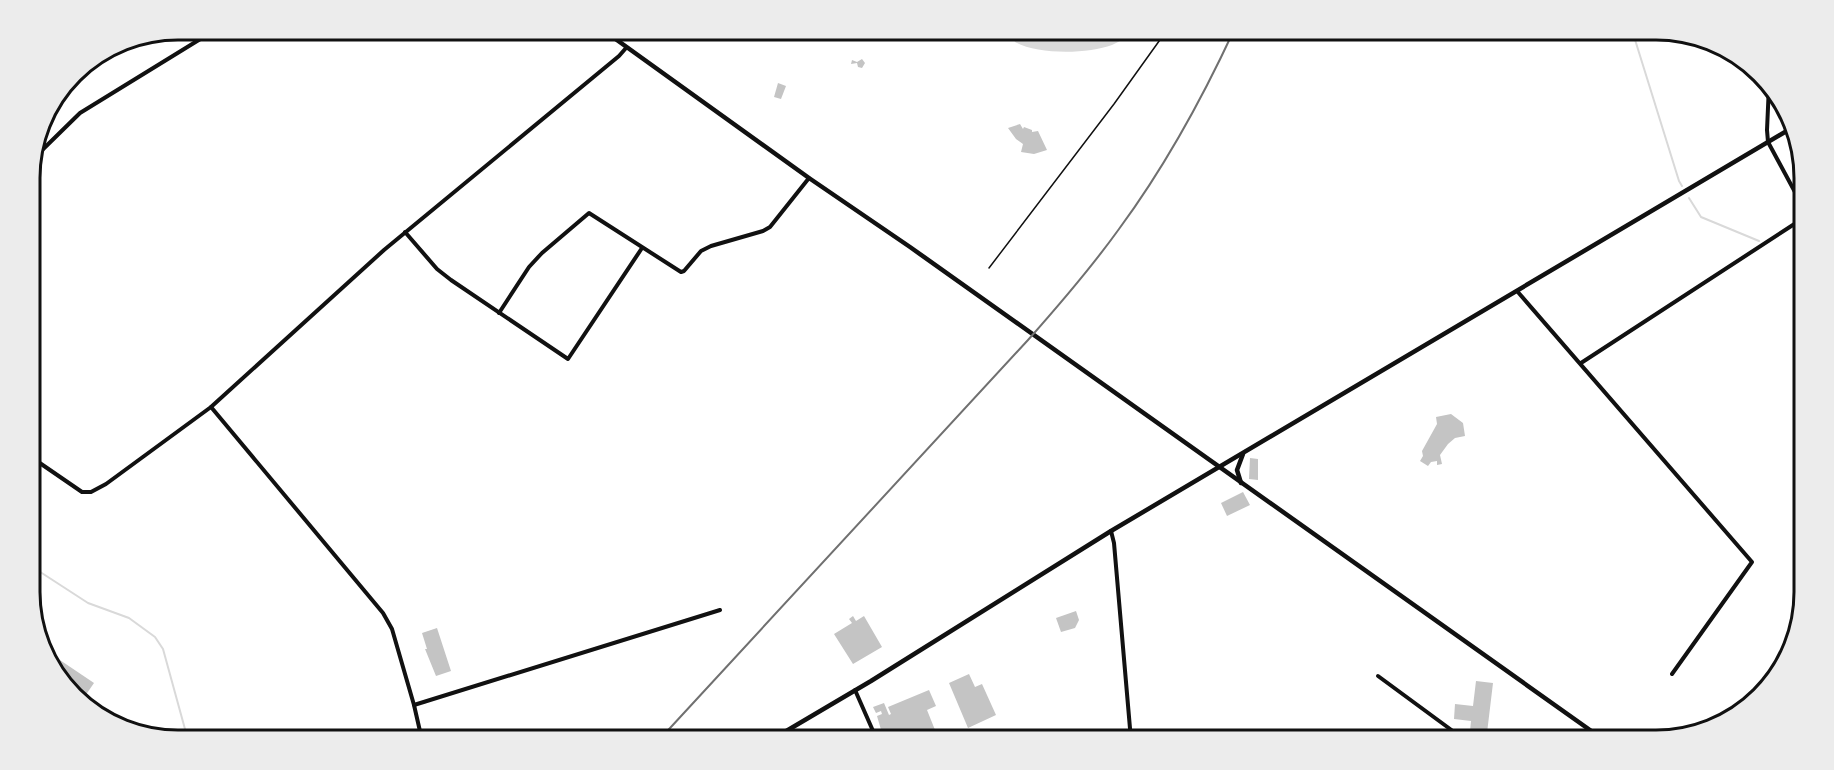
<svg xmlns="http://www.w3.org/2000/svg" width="1834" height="770" font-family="Rubik,sans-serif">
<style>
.water{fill:#d9d9d9}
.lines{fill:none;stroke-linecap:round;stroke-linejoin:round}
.stream{stroke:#d9d9d9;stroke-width:2}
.building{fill:#c4c4c4}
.service{stroke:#111;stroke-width:1.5}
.minor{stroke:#111;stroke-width:4}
.tertiary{stroke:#111;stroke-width:4.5}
.rail{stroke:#707070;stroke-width:2}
.rim{fill:none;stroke:#111;stroke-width:3}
</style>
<rect width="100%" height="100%" fill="#fff"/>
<path class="water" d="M1010,30H1137C1129,35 1121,41 1112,45C1088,54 1038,55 1015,42Z"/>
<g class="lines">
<g class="stream">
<path d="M1632,30L1679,181L1682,186"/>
<path d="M1689,198L1701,217L1759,241"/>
<path d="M1797,285L1803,310"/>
<path d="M31,566L88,603L129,618L155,637L163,649L188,740"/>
<path d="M169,738L186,733"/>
</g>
</g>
<g class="building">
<path d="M1376,30H1401L1400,35Z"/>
<path d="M862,59L865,63L862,68L858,67L857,63L851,64L852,60L857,62Z"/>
<path d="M778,83L786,86L781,99L774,97Z"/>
<path d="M1020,124L1023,129L1024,127L1032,130V132L1038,131L1047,150L1034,154L1021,152L1023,144L1016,139L1008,128Z"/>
<path d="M1451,414L1463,423L1465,436L1455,438L1448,444L1440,455L1442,464L1437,465V461L1431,462L1428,466L1420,461L1423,456L1422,451L1437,424L1436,417Z"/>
<path d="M1250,458L1258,459V480L1249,479Z"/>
<path d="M1243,492L1250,505L1227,516L1221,503Z"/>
<path d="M1076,611L1079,620L1075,628L1061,632L1056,618Z"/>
<path d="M853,616L856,621L864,616L882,647L853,664L834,634L852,623L849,619Z"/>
<path d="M437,628L451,671L436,676L425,649H427L422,633Z"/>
<path d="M48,652L94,683L83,699L61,682Z"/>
<path d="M969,674L975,687L982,684L996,715L968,728L949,683Z"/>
<path d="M1476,681L1493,683L1487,733L1470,731L1471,721L1454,719L1455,704L1473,706Z"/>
<path d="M929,690L936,706L927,710L939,740H884L877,716L882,714L881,711L876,713L873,707L884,703L889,715L891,714L888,707Z"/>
</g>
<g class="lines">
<path class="service" d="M989,268L1114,104L1167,30"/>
<g class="minor">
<path d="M1769,85L1767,130L1768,142L1803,207"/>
<path d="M33,159L80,113L215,30"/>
<path d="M405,232L437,269L451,280L568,359L642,248"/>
<path d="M1517,291L1752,562L1672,674"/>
<path d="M499,313L529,267L542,253L589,213L681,272L684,271L701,251L711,246L763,231L770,227L809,178"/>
<path d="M1581,363L1799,221L1803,215"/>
<path d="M211,407L383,613L392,629L414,705L422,740"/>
<path d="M31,457L82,492H91L106,484L211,407L384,250L619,56L626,48"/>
<path d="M1111,531L1114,543L1131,740"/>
<path d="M1378,676L1465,740"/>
<path d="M855,690L877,740"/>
<path d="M414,705L720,610"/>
</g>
<g class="tertiary">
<path d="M603,30L809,178L910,247L1604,740"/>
<path d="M1241,483L1237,470L1243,454"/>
<path d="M771,740L871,681L1111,531L1790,129"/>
</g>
<path class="rail" d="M659,740L1028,340C1060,304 1091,268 1119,229C1164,168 1202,99 1234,30"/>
</g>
<path d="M0 0H1834V770H0ZM178 40H1656A138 138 0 0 1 1794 178V592A138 138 0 0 1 1656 730H178A138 138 0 0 1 40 592V178A138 138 0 0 1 178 40Z" fill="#ececec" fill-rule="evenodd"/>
<path class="rim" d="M178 40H1656A138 138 0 0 1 1794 178V592A138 138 0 0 1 1656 730H178A138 138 0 0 1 40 592V178A138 138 0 0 1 178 40Z"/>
</svg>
